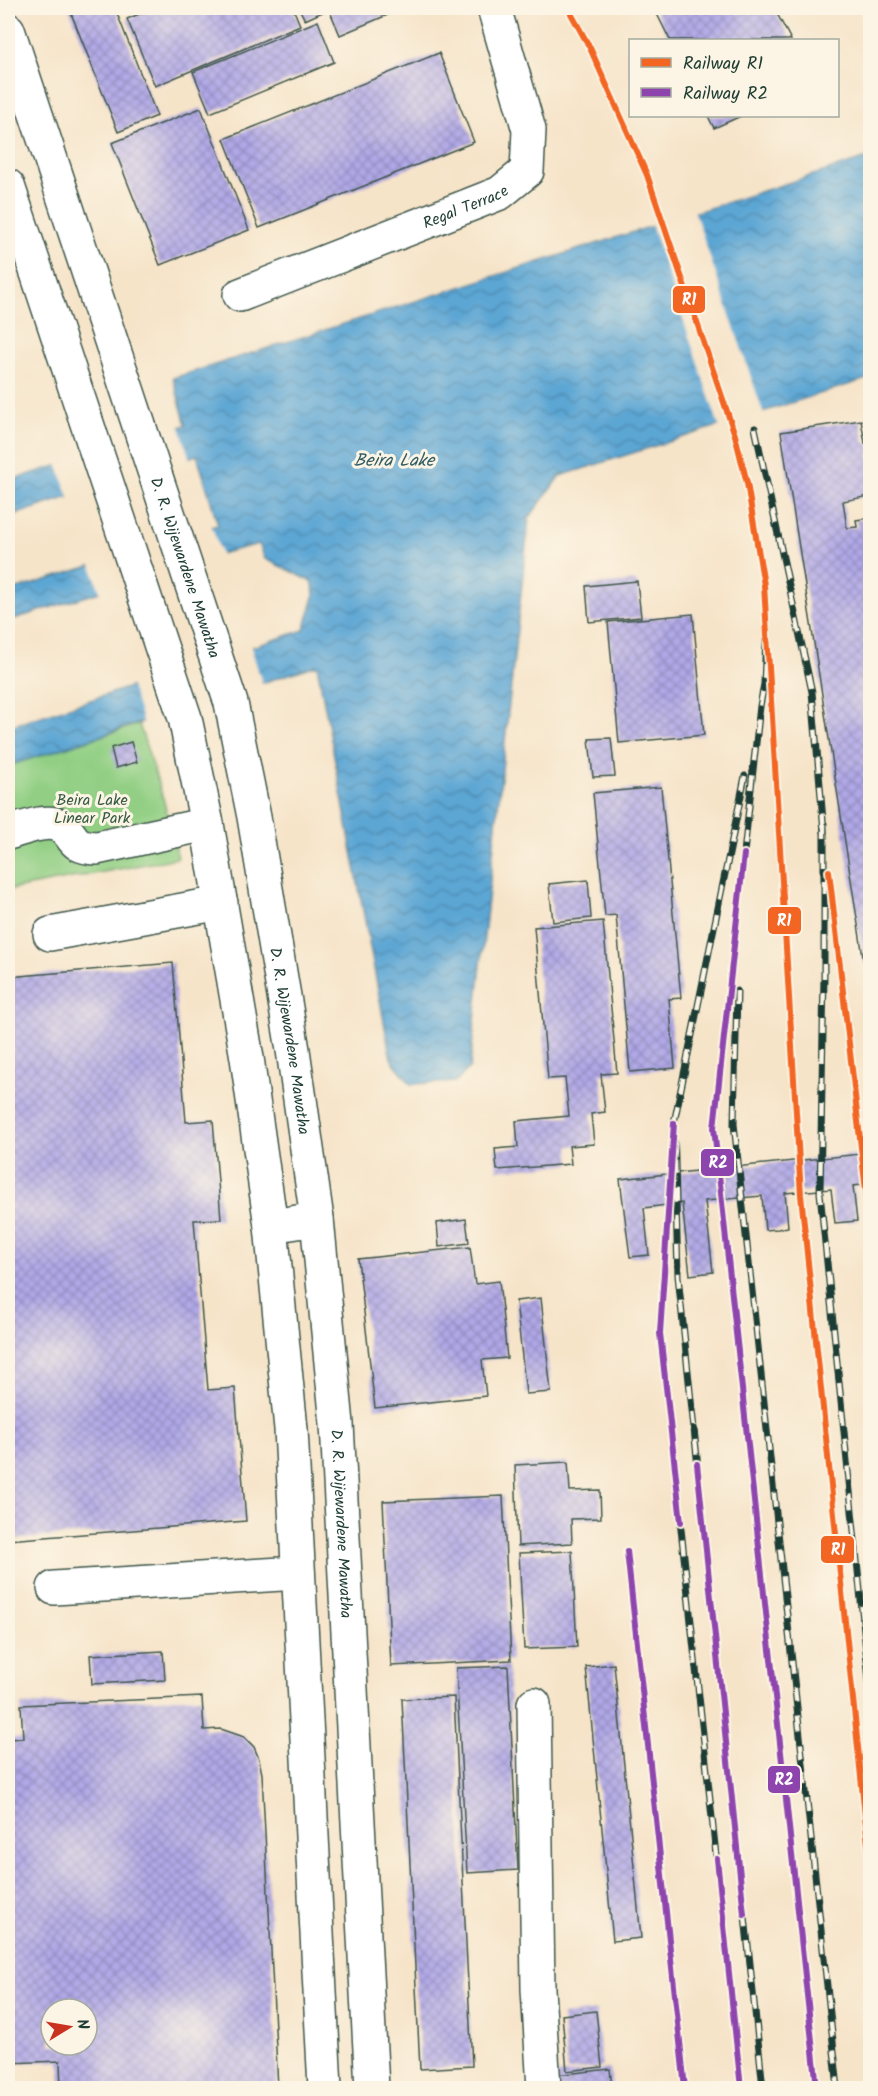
<svg xmlns="http://www.w3.org/2000/svg" width="878" height="2096" font-family="Kalam,sans-serif">
<style>
.park{fill:#92cf84;stroke:#58865c;stroke-width:1.5}
.water{fill:url(#water-waves);stroke:#3e7284;stroke-width:1.5}
.pier{fill:#f6e4c9}
.building{fill:url(#building-cross-hatch);fill-rule:evenodd}
.lines{fill:none;stroke-linecap:round;stroke-linejoin:round}
.minor-casing{stroke:#3f564a;stroke-width:36}
.major-casing{stroke:#3f564a;stroke-width:36}
.minor{stroke:#fff;stroke-width:33}
.major{stroke:#fff;stroke-width:33}
.rail-casing{stroke:#1f3d34;stroke-width:7}
.rail{stroke:#fcf5e5;stroke-width:4.5;stroke-dasharray:14;stroke-linecap:butt}
.rail-1-casing{stroke:#fcf5e5;stroke-width:10}
.rail-2-casing{stroke:#fcf5e5;stroke-width:10}
.rail-1{stroke:#f26522;stroke-width:6}
.rail-2{stroke:#8e44ad;stroke-width:6}
.labels{text-anchor:middle;stroke-width:6;stroke-linejoin:round;paint-order:stroke}
.street-label{font-size:16px;fill:#1f3d34;stroke:#fcf5e5}
.park-label{font-size:16px;fill:#365a44;stroke:#fcf5e5}
.water-label{font-size:18px;font-style:italic;fill:#315c64;stroke:#fcf5e5}
.line-badge{stroke:#fcf5e5;stroke-width:2}
.badge-label{font-size:16px;text-anchor:middle;font-weight:bold;fill:#fff}
</style>
<defs>
<pattern id="water-waves" width="16" height="10" patternUnits="userSpaceOnUse" patternTransform="scale(1.5)"><rect width="16" height="10" fill="#5ca6d4"/><path d="M0 5q4-4 8 0t8 0" fill="none" stroke="#4b88ad"/></pattern>
<pattern id="building-cross-hatch" width="8" height="8" patternUnits="userSpaceOnUse" patternTransform="scale(1.5)"><rect width="8" height="8" fill="#b1a8e7"/><path d="M0 0l8 8M0 8l8-8" fill="none" stroke="#8f8abc"/></pattern>
</defs>
<rect width="100%" height="100%" fill="#fcf5e5"/>
<filter id="ink" filterUnits="userSpaceOnUse"><feTurbulence type="fractalNoise" baseFrequency=".0167" numOctaves="2"/><feDisplacementMap in="SourceGraphic" scale="12" xChannelSelector="R" yChannelSelector="G"/><feConvolveMatrix kernelMatrix="1 2 1 2 8 2 1 2 1" color-interpolation-filters="sRGB"/></filter>
<filter id="wash" filterUnits="userSpaceOnUse"><feTurbulence type="fractalNoise" baseFrequency=".008" numOctaves="4" result="noise"/><feDisplacementMap in="SourceGraphic" scale="24" xChannelSelector="R" yChannelSelector="G"/><feGaussianBlur stdDeviation="1.35" result="paint"/><feColorMatrix in="noise" values="0 0 0 0 0 0 0 0 0 0 0 0 0 0 0 0 0 1.4 0 .05"/><feComposite in="paint" operator="in"/></filter>
<g filter="url(#wash)">
<rect width="100%" height="100%" fill="#f6e4c9"/>
<path class="park" d="M139,724L163,798L178,858L8,890V766Z"/>
<path class="water" d="M870,157V378L560,476L529,518L470,1067L456,1082L411,1084L391,1059L317,665L8,766V727L304,630L314,597L313,582L265,559L259,544L227,552L8,621V592L218,525L197,455L8,517V481L186,425L173,378Z"/>
<g class="pier">
<path d="M694,210L764,415L720,429L651,224Z"/>
<path d="M179,424L190,460L70,500L57,463Z"/>
<path d="M211,524L222,557L101,595L90,562Z"/>
<path d="M250,644L263,686L144,726L130,683Z"/>
</g>
<g id="blocks">
<g class="building">
<path d="M69,8H115L157,116L118,132Z"/>
<path d="M154,8H293L300,25L155,86L127,19Z"/>
<path d="M299,8H404L340,35L329,9L305,20Z"/>
<path d="M654,8H774L791,40H670Z"/>
<path d="M318,21L334,62L210,113L193,72Z"/>
<path d="M439,53L474,142L259,228L224,139Z"/>
<path d="M201,108L249,230L160,265L112,143Z"/>
<path d="M708,116H741L714,128Z"/>
<path d="M861,420L865,443L870,442V496L843,501L847,528L857,527L856,520L870,518V962L864,963L781,432Z"/>
<path d="M637,581L641,617L589,622L586,586Z"/>
<path d="M693,614L704,735L619,743L608,622Z"/>
<path d="M611,738L615,776L593,777L589,739Z"/>
<path d="M131,742L137,762L116,768L111,748Z"/>
<path d="M661,787L681,998L669,999L675,1068L630,1072L616,915L605,916L593,793Z"/>
<path d="M588,880L591,918L553,922L549,884Z"/>
<path d="M603,921L617,1073L601,1074L605,1112L591,1114L594,1144L569,1146L571,1164L497,1170L495,1149L518,1147L516,1121L569,1116L565,1078L548,1079L534,927Z"/>
<path d="M173,963L186,1122L213,1120L221,1219L194,1220L208,1390L235,1388L246,1521L8,1540V977Z"/>
<path d="M870,1153V1184L853,1186L857,1221L835,1223L831,1189L785,1193L788,1227L778,1229L765,1230L762,1196L705,1201L713,1272L690,1275L682,1203L644,1208L649,1255L630,1257L620,1179Z"/>
<path d="M466,1219L469,1243L439,1247L437,1223Z"/>
<path d="M470,1247L475,1284L499,1281L507,1358L482,1360L486,1396L375,1408L358,1259Z"/>
<path d="M541,1298L551,1392L526,1394L516,1301Z"/>
<path d="M568,1462L570,1491L600,1490L601,1518L571,1519L572,1543L518,1546L515,1465Z"/>
<path d="M503,1496L511,1660L391,1666L383,1501Z"/>
<path d="M572,1551L577,1647L524,1649L519,1553Z"/>
<path d="M163,1651L165,1680L92,1684L90,1655Z"/>
<path d="M614,1664L641,1938L613,1941L586,1667Z"/>
<path d="M508,1666L518,1870L467,1873L456,1668Z"/>
<path d="M202,1697L204,1730L221,1729L244,1737L254,1747L259,1759L262,1774L278,2088H61L60,2061L8,2063V1739L23,1738L21,1705ZM51,2009H87V2045H51Z"/>
<path d="M454,1697L472,2066L420,2069L402,1699Z"/>
<path d="M596,2011L602,2067L567,2071L562,2015Z"/>
<path d="M610,2069L612,2088H557L556,2075Z"/>
</g>
</g>
</g>
<g filter="url(#ink)">
<use href="#blocks" fill-opacity="0" stroke="#3f564a" stroke-width="1.5"/>
<g class="lines">
<g class="minor-casing">
<g id="minor">
<path id="s1" d="M240,295L500,193L527,171L529,130L494,8"/>
<path d="M8,833C22,829 44,819 59,825C76,833 67,847 97,848L207,824"/>
<path d="M50,934L221,903"/>
<path d="M271,1226L317,1219"/>
<path d="M54,1588L298,1573"/>
<path d="M534,1704L538,1989L544,2088"/>
</g>
</g>
<g class="major-casing">
<g id="major">
<path id="s2" d="M8,30L231,703L254,817L293,1050L317,1219L337,1424L372,2088"/>
<path d="M8,186L185,718L207,824L247,1058L271,1226L291,1429L325,2088"/>
</g>
</g>
<use href="#minor" class="minor"/>
<use href="#major" class="major"/>
<g class="rail-casing">
<g id="rail">
<path d="M755,428L812,692L824,832"/>
<path d="M766,636L764,684L760,706L714,1128L817,2088"/>
<path d="M745,776L674,1123L678,1276L763,2088"/>
<path d="M824,824V976L820,1193L870,1690"/>
<path d="M831,889L870,1225"/>
<path d="M737,991L734,1124L838,2088"/>
<path d="M668,1205L660,1333L741,2088"/>
<path d="M627,1551L685,2088"/>
</g>
</g>
<use href="#rail" class="rail"/>
<g class="rail-1-casing">
<g id="rail-1">
<path d="M568,8L590,48L647,175L735,435L747,483L764,585L801,1195L870,1864"/>
<path d="M829,871L870,1225"/>
</g>
</g>
<g class="rail-2-casing">
<g id="rail-2">
<path d="M744,854L714,1128L817,2088"/>
<path d="M674,1123L660,1333L681,1522"/>
<path d="M697,1464L744,1914"/>
<path d="M627,1551L685,2088"/>
<path d="M717,1859L741,2088"/>
</g>
</g>
<use href="#rail-1" class="rail-1"/>
<use href="#rail-2" class="rail-2"/>
</g>
</g>
<g class="labels">
<g class="street-label">
<text dy="6" stroke="none"><textPath href="#s1" startOffset="242">Regal Terrace</textPath></text>
<text dy="6" stroke="none"><textPath href="#s2" startOffset="566">D. R. Wijewardene Mawatha</textPath></text>
<text dy="6" stroke="none"><textPath href="#s2" startOffset="1052">D. R. Wijewardene Mawatha</textPath></text>
<text dy="6" stroke="none"><textPath href="#s2" startOffset="1538">D. R. Wijewardene Mawatha</textPath></text>
</g>
<g class="park-label">
<text x="92" y="805">Beira Lake<tspan x="92" dy="18">Linear Park</tspan></text>
</g>
<g class="water-label">
<text x="394" y="466">Beira Lake</text>
</g>
</g>
<g class="line-badge">
<rect x="672" y="285" width="34" height="29" rx="6" fill="#f26522"/>
<rect x="767" y="906" width="35" height="29" rx="6" fill="#f26522"/>
<rect x="700" y="1148" width="35" height="29" rx="6" fill="#8e44ad"/>
<rect x="820" y="1535" width="35" height="29" rx="6" fill="#f26522"/>
<rect x="767" y="1765" width="34" height="29" rx="6" fill="#8e44ad"/>
</g>
<g class="badge-label">
<text x="689" y="305">R1</text>
<text x="784" y="926">R1</text>
<text x="718" y="1168">R2</text>
<text x="838" y="1555">R1</text>
<text x="784" y="1785">R2</text>
</g>
<rect width="878" height="2096" fill="none" stroke="#fcf5e5" stroke-width="30"/>
<rect x="629" y="39" width="210" height="78" fill="#fcf5e5" stroke="#a4ab9e" stroke-width="1.5"/>
<rect x="641" y="58" width="30" height="9" fill="#f26522" stroke="#a4ab9e" stroke-width="1.5"/>
<text x="683" y="69" font-size="18" fill="#1f3d34">Railway R1</text>
<rect x="641" y="88" width="30" height="9" fill="#8e44ad" stroke="#a4ab9e" stroke-width="1.5"/>
<text x="683" y="99" font-size="18" fill="#1f3d34">Railway R2</text>
<g transform="translate(69 2027) rotate(79)"><circle r="28" fill="#fcf5e5" stroke="#a4ab9e" stroke-width="1.5"/>
<path d="M0-4.5L10 22L0 15L-10 22Z" fill="#c8321e"/>
<text y="-9" font-size="16" font-weight="bold" text-anchor="middle" fill="#1f3d34">N</text>
</g>
</svg>
